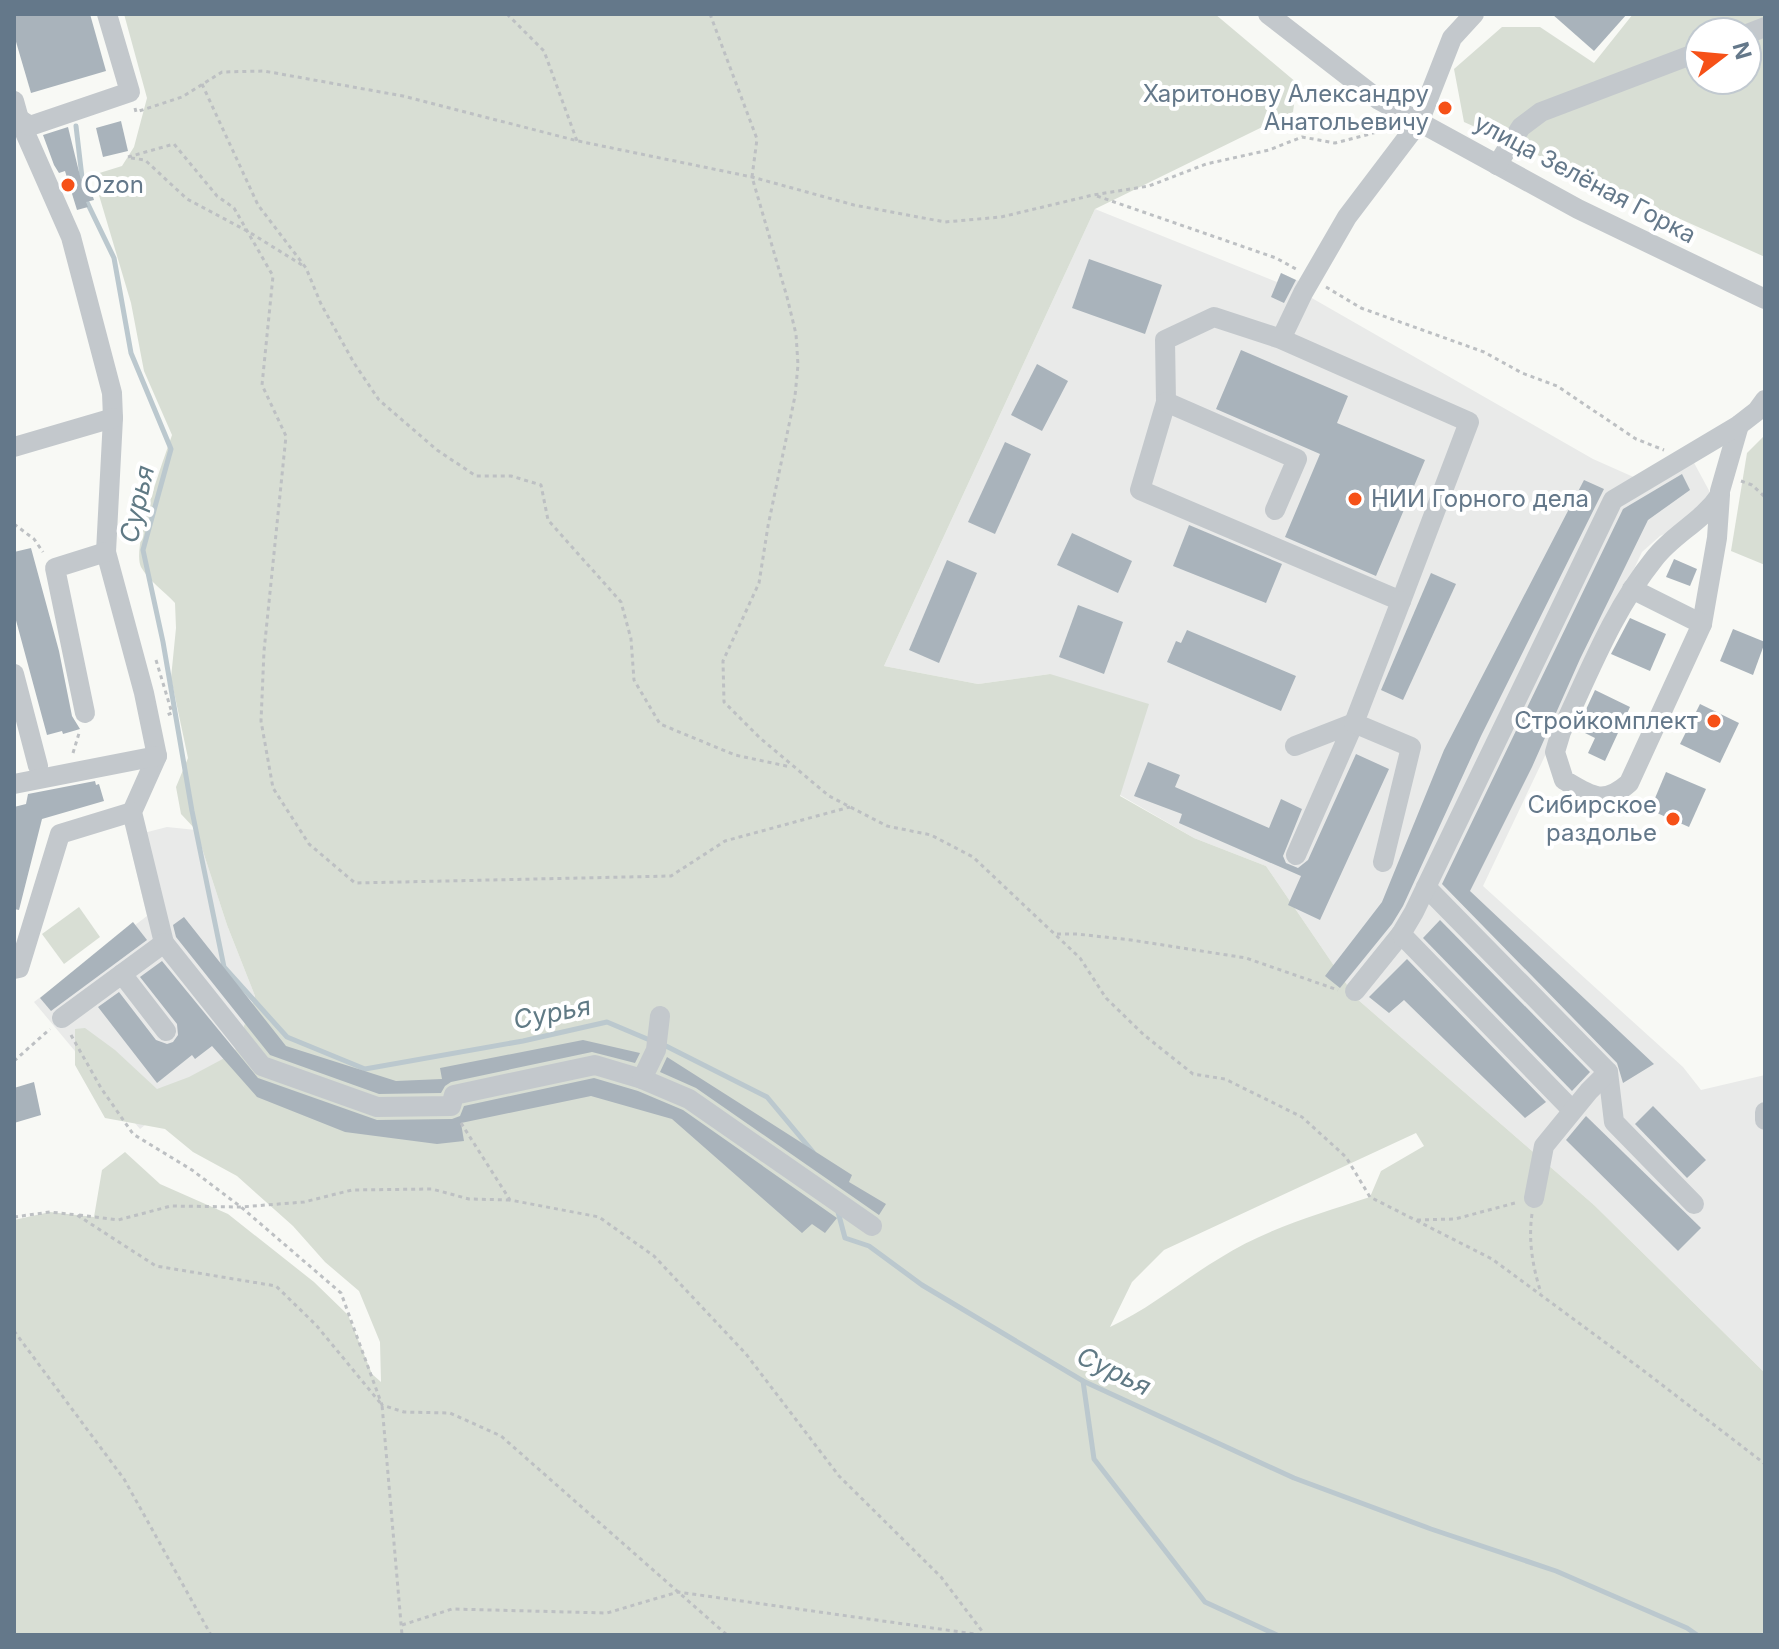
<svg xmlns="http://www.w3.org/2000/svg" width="1779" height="1649" font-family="Inter,sans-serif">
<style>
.built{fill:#e9eae9}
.green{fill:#d8ded4;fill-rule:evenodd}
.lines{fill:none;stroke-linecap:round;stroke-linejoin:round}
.stream{stroke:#bbc8ce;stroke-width:5}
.building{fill:#a9b3bb}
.path{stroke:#bdc0c3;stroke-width:3;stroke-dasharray:4 4;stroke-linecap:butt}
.minor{stroke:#c3c8cc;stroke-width:20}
.poi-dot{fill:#f65118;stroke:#fff;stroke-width:3}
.labels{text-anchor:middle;stroke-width:8;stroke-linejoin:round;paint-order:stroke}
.poi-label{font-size:24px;fill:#64788a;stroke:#fff;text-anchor:end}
.street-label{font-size:24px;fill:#64788a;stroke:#fff}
.water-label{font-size:26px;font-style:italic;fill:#607a85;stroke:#fff}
</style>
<rect width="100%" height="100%" fill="#f8f9f5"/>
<g class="built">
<path d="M1095,209L1277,282L1281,273L1303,283V293L1593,459L1638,479L1686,448L1712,496L1686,524L1660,536L1642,552L1483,886L1683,1067L1701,1090L1765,1075V1373L1594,1205L1356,998L1266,866L1194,838L1120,795L1050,674L978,684L884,666Z"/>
<path d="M167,827L196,830L227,925L255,996L234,1053L140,1129L34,1002L147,916L128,837Z"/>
</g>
<g class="green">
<path d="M124,14H1215L1297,83L1293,112L1095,209L884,666L978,684L1050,674L1149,704L1120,796L1194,838L1266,866L1356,998L1594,1205L1765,1373V1635H14V1220L50,1212L94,1217L102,1170L125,1152L160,1184L228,1214L314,1282L348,1315L372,1374L381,1382L380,1342L359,1291L325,1262L293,1226L237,1176L193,1152L165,1129L105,1118L75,1065V1029L85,1028L115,1050L157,1089L189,1077L234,1053L255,996L227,925L196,830L181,814L176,787L188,758L171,678L176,628L175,603C165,592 148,580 141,567C131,547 164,459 172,435L144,371L131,303L93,175L122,166L134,147L147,98ZM1416,1133L1424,1146L1381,1171L1370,1197C1319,1214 1265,1229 1220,1258C1183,1280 1149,1309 1110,1327L1132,1282L1164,1250Z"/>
<path d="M1633,14H1765V257L1464,122L1454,69L1502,27H1540L1594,63ZM1699,32H1747V80H1699Z"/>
<path d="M1765,435V565L1731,551L1747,453Z"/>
<path d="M79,907L100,937L64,964L42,934Z"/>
</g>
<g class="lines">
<g class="stream">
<path d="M76,126L83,186"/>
<path d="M84,196L114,258L131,353L171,449L143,550L163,642L192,811L224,967L287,1037L365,1069L523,1041L607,1022L652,1041"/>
<path d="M662,1044L767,1097L813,1152"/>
<path d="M837,1208L845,1238L869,1246L922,1285L1083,1381L1294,1478L1431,1529L1556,1571L1687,1628L1697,1635"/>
<path d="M1083,1381L1094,1459L1205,1602L1277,1635"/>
</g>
</g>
<g class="building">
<path d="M20,14H90L106,71L31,93L14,35V16Z"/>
<path d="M1552,14H1627L1594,51Z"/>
<path d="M121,121L128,151L103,157L96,128Z"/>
<path d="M68,127L81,180L87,178L94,200L86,202L88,207L77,210L65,171L59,173L54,165L43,135Z"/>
<path d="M1089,259L1162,285L1145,334L1072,308Z"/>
<path d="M1281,273L1296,280L1284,303L1271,297Z"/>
<path d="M1241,350L1348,396L1337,423L1425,460L1376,576L1285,537L1320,454L1216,409Z"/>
<path d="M1037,364L1068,381L1042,431L1011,415Z"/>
<path d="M1005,442L1031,454L995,534L968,522Z"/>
<path d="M1682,474L1690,490L1648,520L1580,659L1532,767L1470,891L1654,1064L1623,1083L1617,1063L1442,884L1623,509Z"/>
<path d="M1584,480L1604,489L1481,736L1403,906L1392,924L1340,988L1325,976L1382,902L1444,750Z"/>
<path d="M1189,525L1282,564L1266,603L1173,566Z"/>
<path d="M1072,533L1132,561L1118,593L1057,565Z"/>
<path d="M31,548L59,651L72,716L80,729L63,734L62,731L47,735L14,613V552Z"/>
<path d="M1674,559L1697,569L1690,586L1666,577Z"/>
<path d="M947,560L977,573L939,663L909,650Z"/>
<path d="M1431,573L1456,584L1403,700L1381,690Z"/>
<path d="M1078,605L1123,622L1104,674L1059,657Z"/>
<path d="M1630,618L1666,634L1650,671L1611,654Z"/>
<path d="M1733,629L1765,642L1753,675L1720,661Z"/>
<path d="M1187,630L1296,676L1281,711L1167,662L1176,641L1181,643Z"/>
<path d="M1595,690L1630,707L1605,761L1588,753L1595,738L1577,729Z"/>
<path d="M1700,704L1739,723L1720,763L1680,744Z"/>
<path d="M1356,754L1389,769L1320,920L1288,905L1301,876L1179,823L1182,814L1134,796L1148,762L1180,775L1175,787L1269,828L1281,799L1302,809L1283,856L1286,863L1298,868L1308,860Z"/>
<path d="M1666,772L1706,789L1689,827L1650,810Z"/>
<path d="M95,781L96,785L99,784L104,801L42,819L19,910L14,909V807L26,804L28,794Z"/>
<path d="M184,917L286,1046L396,1081L442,1079L440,1068L583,1040L640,1053L635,1063L592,1052L451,1082L445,1086L441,1093L379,1094L270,1055L176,937L173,925Z"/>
<path d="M1440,920L1590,1072L1572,1091L1423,938Z"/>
<path d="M133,922L147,940L51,1011L40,998Z"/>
<path d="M1407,959L1546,1102L1525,1118L1404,1000L1389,1013L1369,997Z"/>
<path d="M162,961L258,1078L377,1120L452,1119L460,1116L464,1106L594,1078L638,1091L683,1110L837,1218L825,1233L812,1224L802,1233L672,1119L591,1096L461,1123L464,1141L437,1144L345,1132L257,1097L212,1046L195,1059L192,1055L157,1083L98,1007L119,992L156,1040L167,1044L173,1042L178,1035L177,1024L140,977Z"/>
<path d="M667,1057L852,1175L849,1182L886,1204L879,1215L696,1088L660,1072Z"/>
<path d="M34,1082L41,1115L14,1123V1088Z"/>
<path d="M1653,1106L1706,1160L1687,1178L1635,1124Z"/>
<path d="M1586,1116L1701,1228L1678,1251L1566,1140Z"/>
</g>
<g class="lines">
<g class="path">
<path d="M507,14L544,51L577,141"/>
<path d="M710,14L757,139L752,177L787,297L796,334L798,365L795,396L768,526L759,583L723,661L724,702L760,738L829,796L887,826L931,835L973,857L1080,958L1106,998L1144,1035L1193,1074L1225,1079L1302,1117L1346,1157L1370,1197L1492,1259L1644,1371L1765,1464"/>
<path d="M202,84L258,205L306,268L321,304L354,363L379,400L437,450L476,476H511L541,485L548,520L621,602L631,639L634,680L660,724L735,755L791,767"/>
<path d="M135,108L136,112L182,97L222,72L264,71L403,96L578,141L752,177L854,205L945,222L1001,217L1093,195L1149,186L1206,164L1269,150L1302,137L1335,143L1389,129"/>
<path d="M128,157L174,144L217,196L234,208L273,276L262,385L286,436L264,651L261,721L273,788L309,844L355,883L671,876L725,841L850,807"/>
<path d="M131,158L145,160L187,199L249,232L302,265"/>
<path d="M1097,196L1276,258L1296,269"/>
<path d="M1326,287L1361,308L1484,352L1522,373L1557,386L1636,439L1664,450"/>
<path d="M1741,481L1752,485L1765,497"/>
<path d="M14,524L34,539L43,552"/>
<path d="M156,660L172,713L167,715"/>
<path d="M73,753L80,730"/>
<path d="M1057,934H1077L1131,940L1246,958L1338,990"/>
<path d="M71,1035L101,1088L133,1134L192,1170L241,1207L341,1293L382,1405L404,1412L450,1413L501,1436L727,1635"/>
<path d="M14,1061L50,1029"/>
<path d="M461,1123L510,1200L599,1217L654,1256L746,1354L839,1476L941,1577L985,1635"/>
<path d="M1532,1214C1528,1241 1533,1268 1541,1293"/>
<path d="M79,1215L118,1220L171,1206L241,1207L304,1202L352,1190L432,1189L469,1199L510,1200"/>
<path d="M14,1217L50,1212L77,1215L156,1266L276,1286L316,1325L382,1405L402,1635"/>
<path d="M1417,1220L1455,1219L1515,1203"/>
<path d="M14,1331L124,1479L211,1635"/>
<path d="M402,1625L452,1609L607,1613L678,1592L982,1635"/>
</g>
<g class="minor">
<path d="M1268,14L1379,100L1578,209L1765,299"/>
<path d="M1747,34L1765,27"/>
<path d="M14,101L19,119L71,237L112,393L113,418L106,552L144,693L157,756L132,812L164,943L62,1018"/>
<path d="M14,121L19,119L30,126L130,92L107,14"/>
<path d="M1497,165L1521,127L1541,112L1699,52"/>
<path d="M1281,339L1214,317L1165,340L1166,402L1140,490L1401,601L1469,422L1281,339L1303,293L1347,217L1419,122L1452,38L1474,14"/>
<path d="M1166,402L1297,459L1275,510"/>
<path d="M14,447L113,418"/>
<path d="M1720,495C1702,522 1673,534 1654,559C1613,610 1589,673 1561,732L1555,752L1564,780C1591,796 1603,806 1629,783L1702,624L1717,538L1720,495V491L1739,425"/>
<path d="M1632,589L1702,624"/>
<path d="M14,674L38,766"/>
<path d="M85,713L55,568L106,552"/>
<path d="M1295,746L1354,723L1296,855"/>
<path d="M14,784L157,756"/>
<path d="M1383,862L1411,747L1354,723L1401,601"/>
<path d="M1426,887L1608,1072L1614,1122L1694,1204"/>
<path d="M164,943L262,1066L377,1107L451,1106L454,1095L595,1065L642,1079L689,1099L872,1226"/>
<path d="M14,969L19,968L60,834L132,812"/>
<path d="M122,974L166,1031"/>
<path d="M1355,991L1401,934"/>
<path d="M642,1079L656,1050L660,1016"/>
<path d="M1572,1110L1401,934L1414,912L1613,500L1739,425L1757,411L1765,400"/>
<path d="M1765,1112V1120"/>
<path d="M1534,1198L1544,1146L1589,1091L1608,1072"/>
</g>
</g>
<g class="poi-dot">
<circle cx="1445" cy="108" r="8"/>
<circle cx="68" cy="185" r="8"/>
<circle cx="1355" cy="499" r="8"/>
<circle cx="1714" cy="721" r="8"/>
<circle cx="1673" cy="819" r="8"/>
</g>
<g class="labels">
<g class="poi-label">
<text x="1429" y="102">Харитонову Александру<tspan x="1429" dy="28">Анатольевичу</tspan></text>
<text x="84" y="193" text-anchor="start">Ozon</text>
<text x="1371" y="507" text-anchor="start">НИИ Горного дела</text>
<text x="1698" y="729">Стройкомплект</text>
<text x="1657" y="813">Сибирское<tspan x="1657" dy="28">раздолье</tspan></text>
</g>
<g class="street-label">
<text transform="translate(1585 179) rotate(28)" y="8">улица Зелёная Горка</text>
</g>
<g class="water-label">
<text transform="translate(137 504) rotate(-77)" y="9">Сурья</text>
<text transform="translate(552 1013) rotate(-11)" y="9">Сурья</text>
<text transform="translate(1114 1371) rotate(26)" y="9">Сурья</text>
</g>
</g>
<rect width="1779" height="1649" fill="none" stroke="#64788a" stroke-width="32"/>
<g transform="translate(1723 56) rotate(74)"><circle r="38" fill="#ffffff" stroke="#c1c9d0" stroke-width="2"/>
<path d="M0-6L14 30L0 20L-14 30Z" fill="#f65118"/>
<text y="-12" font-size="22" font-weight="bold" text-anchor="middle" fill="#64788a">N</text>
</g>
</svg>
